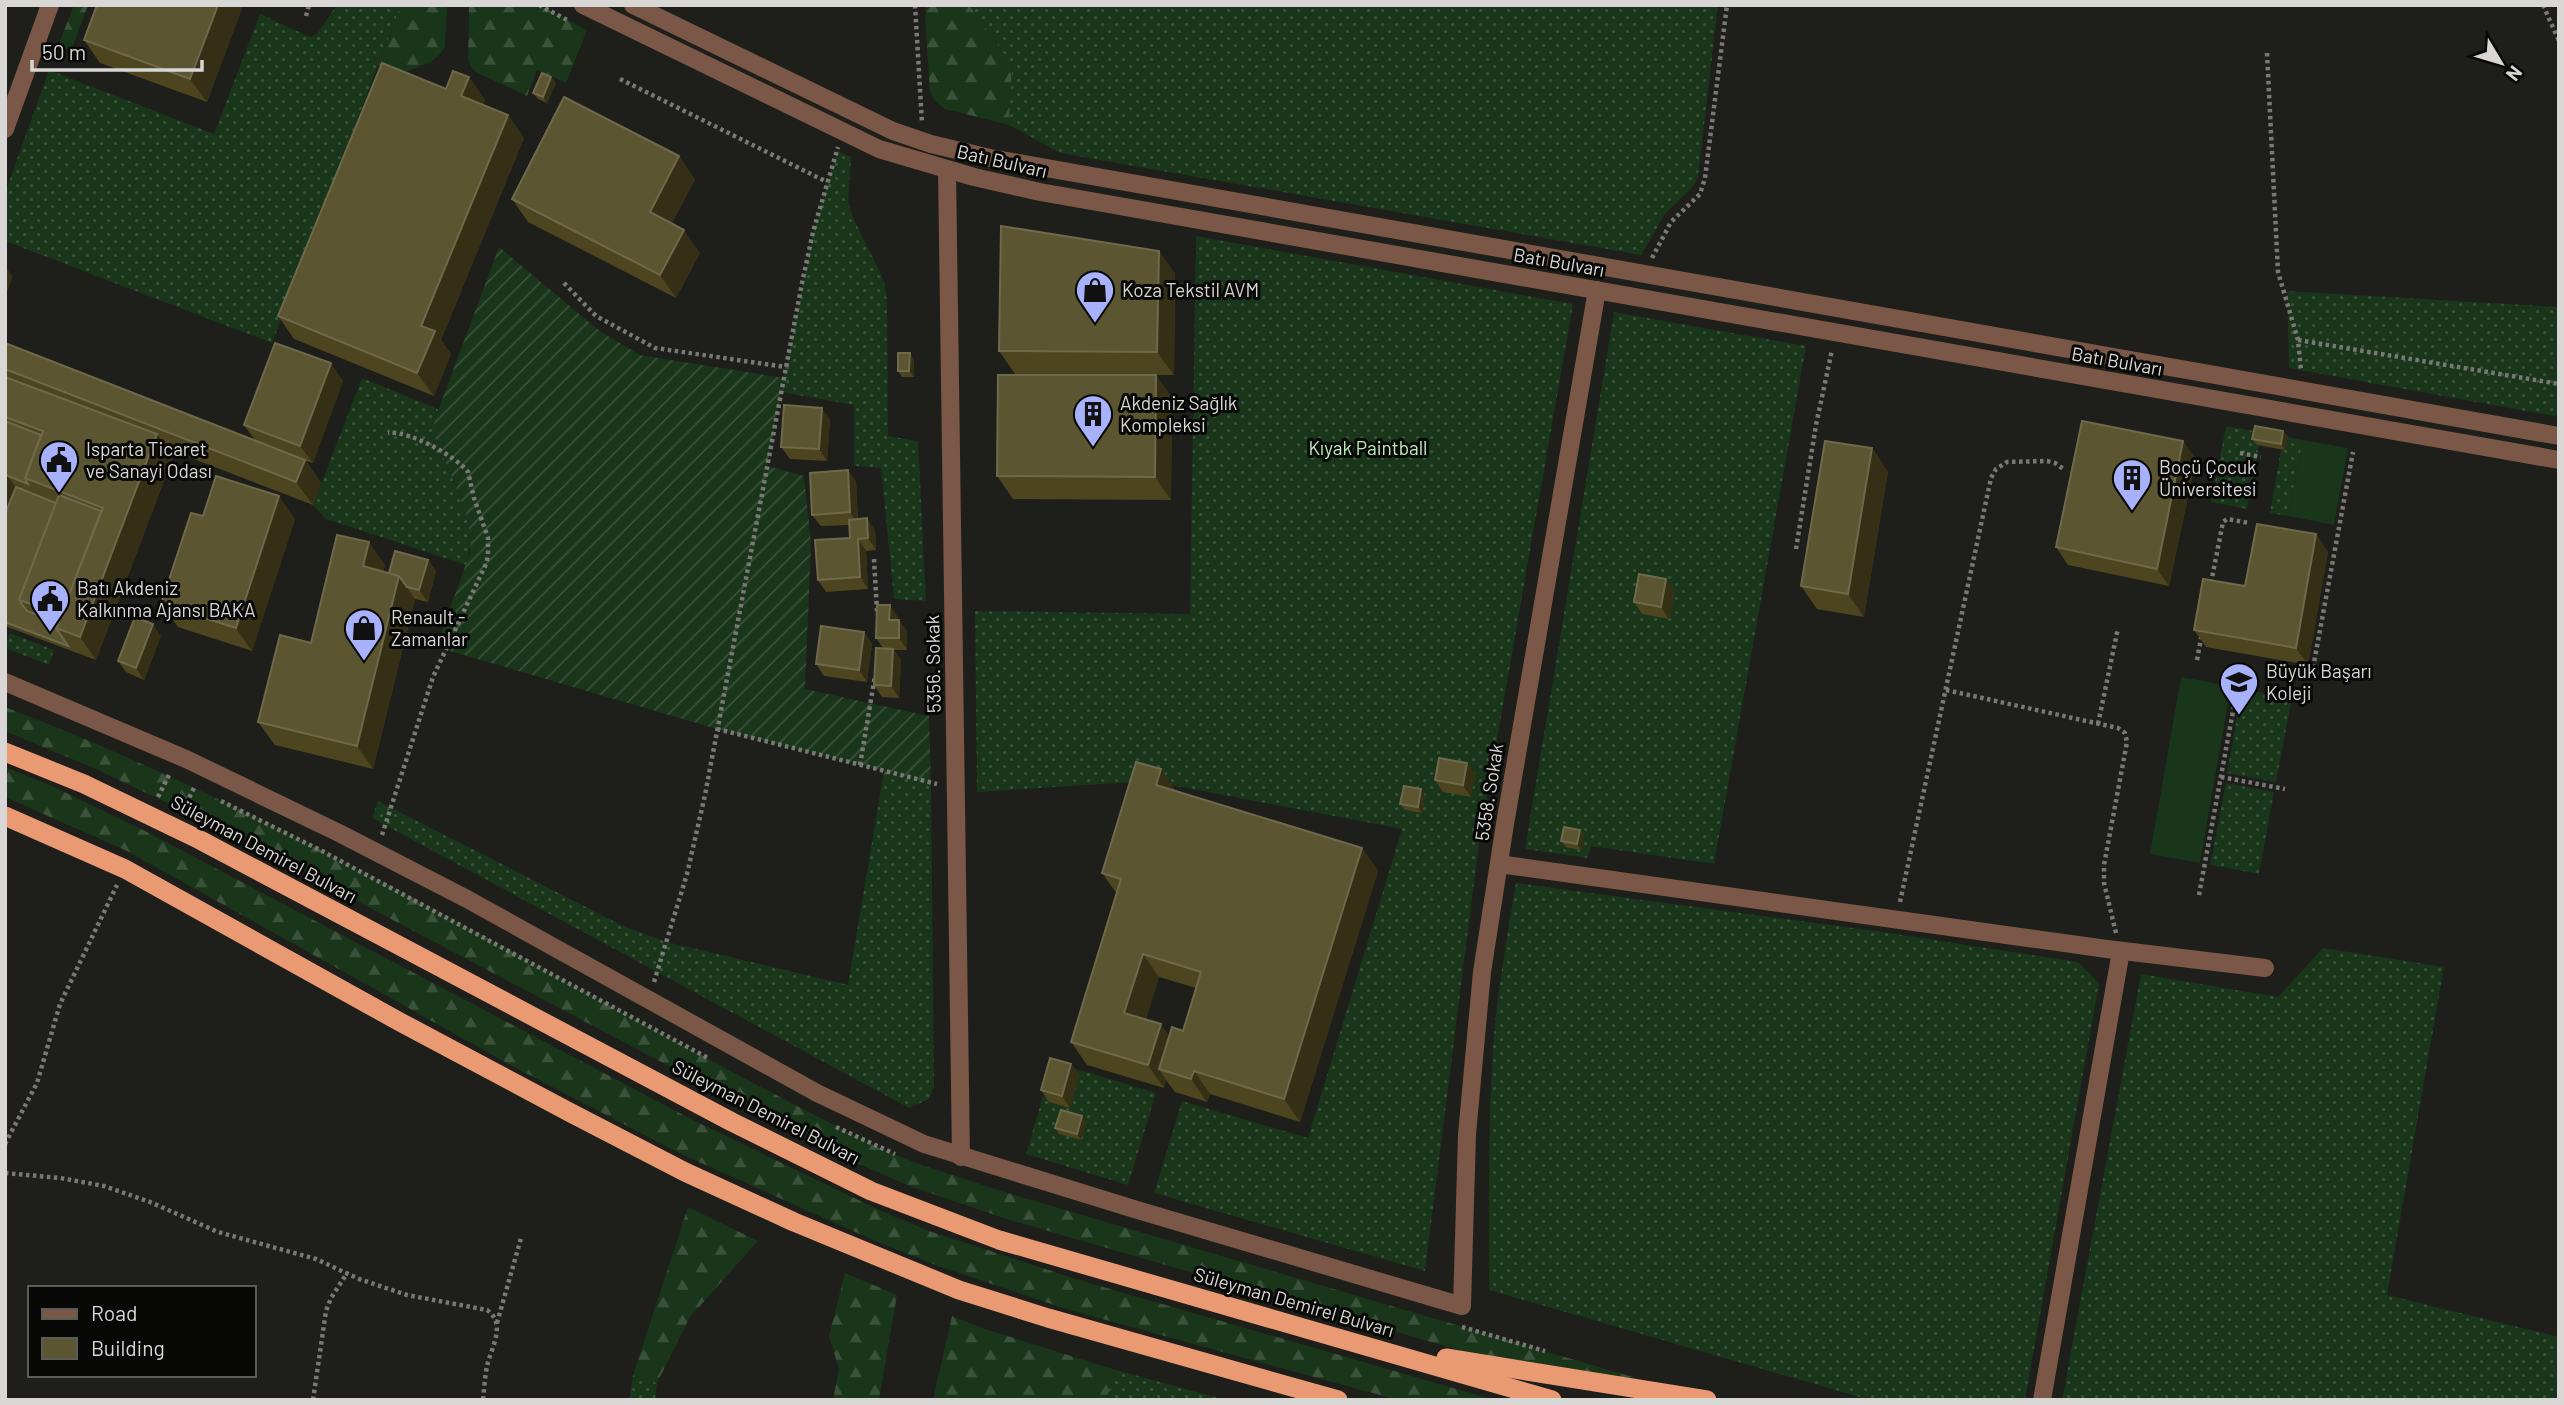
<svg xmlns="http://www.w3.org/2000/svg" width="2564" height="1405" font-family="Barlow,sans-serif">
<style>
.grass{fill:url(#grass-dots)}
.forest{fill:url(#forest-firs)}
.garden{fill:url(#garden-furrows)}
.pitch{fill:#19351a}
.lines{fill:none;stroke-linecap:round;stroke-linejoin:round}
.path{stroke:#797875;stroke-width:4.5;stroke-dasharray:3.5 3.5;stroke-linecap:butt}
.minor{stroke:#7a5746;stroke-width:18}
.tertiary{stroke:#7a5746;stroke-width:18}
.trunk{stroke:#ea9a72;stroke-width:19}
.wall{fill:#4c451f;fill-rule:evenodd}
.shaded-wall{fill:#342f15}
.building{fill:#5c5532;stroke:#6f694c;stroke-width:2}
.labels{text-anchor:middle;stroke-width:6;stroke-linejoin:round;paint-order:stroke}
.street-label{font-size:19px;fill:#d8d7d5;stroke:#080807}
.poi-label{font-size:19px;fill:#d8d7d5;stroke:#080807;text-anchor:start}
.park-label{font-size:19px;fill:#baefba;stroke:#080807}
</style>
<defs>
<pattern id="grass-dots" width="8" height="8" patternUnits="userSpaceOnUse" patternTransform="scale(1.75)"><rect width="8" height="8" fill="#19351a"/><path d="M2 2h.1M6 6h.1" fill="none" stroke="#3a523a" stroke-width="1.8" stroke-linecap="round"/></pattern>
<pattern id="forest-firs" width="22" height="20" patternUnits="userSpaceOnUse" patternTransform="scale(1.75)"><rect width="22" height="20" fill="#19351a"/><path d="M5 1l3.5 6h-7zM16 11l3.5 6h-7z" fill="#3a523a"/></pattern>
<pattern id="garden-furrows" width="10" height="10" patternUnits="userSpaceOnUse" patternTransform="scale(1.75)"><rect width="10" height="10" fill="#19351a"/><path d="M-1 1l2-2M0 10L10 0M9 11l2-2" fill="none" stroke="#3a523a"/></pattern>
</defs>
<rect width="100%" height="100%" fill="#1e1e1a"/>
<g class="grass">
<path d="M337,5H401L272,343L5,241V193L49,70L214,134L260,14L310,37L317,34Z"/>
<path d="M969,5H1718L1698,177L1692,188L1665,214L1641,255L1060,153L1009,125L1012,65Z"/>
<path d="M837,151L851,157L848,201L852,215L884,281L887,301L888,436L918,441L926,601L894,599L881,468L854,466V405L781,392L813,232Z"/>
<path d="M1196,236L1573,304L1479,843L1425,1271L1154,1193L1182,1101L1308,1138L1402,829L1150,781L977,792L975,611L1190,614Z"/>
<path d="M2287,291L2559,307V417L2289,368Z"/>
<path d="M1614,312L1806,346L1714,864L1591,846L1588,858L1525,849Z"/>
<path d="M362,378L438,409L434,430L436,440C451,479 480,524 466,565L326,519L313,505Z"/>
<path d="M2226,426L2259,432V445L2247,509L2211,502Z"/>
<path d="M2288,437L2303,440L2288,516L2270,513L2281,449L2285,450Z"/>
<path d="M10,633L54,650L49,665L5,648Z"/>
<path d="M2242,689L2292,698L2276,782L2227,773Z"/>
<path d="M884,771L931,783L934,1086L929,1099L909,1108L372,818L378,801L625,927L667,942L848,985Z"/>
<path d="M2226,783L2274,792L2259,874L2210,865Z"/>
<path d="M1516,883L1876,931L2078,962L2099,983L2025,1400H1870L1489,1290C1489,1215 1488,1139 1492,1064C1495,1004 1506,943 1516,883Z"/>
<path d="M2323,948L2444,967L2387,1295L2559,1337V1400H2062L2141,974L2278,997Z"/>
<path d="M1053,1062L1156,1093L1128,1185L1026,1154Z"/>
<path d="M1116,1370L1226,1400H1106Z"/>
<path d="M633,1375L657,1383L655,1400H629Z"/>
</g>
<g class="forest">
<path d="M74,5H88L71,51L58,46Z"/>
<path d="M401,5H447L445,47L439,55L431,62L406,72L398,73L378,66Z"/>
<path d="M469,5H539L587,30L566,83L537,70L527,96L476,72L471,67L468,60Z"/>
<path d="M926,5H969L1012,65L1009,125L945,109L934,100L930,92L925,19Z"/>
<path d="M5,707C311,824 587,1002 879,1148L919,1164L1004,1192L1711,1400L1535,1372L1010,1220L912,1187L833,1153L788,1129L215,826L98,770L5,731Z"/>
<path d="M5,767L54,787L143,830L693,1120L879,1210L929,1231L1079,1280L1495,1400H1398L1066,1309L941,1267L880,1243L681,1154L516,1068L127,851L5,797Z"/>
<path d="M688,1207L758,1241L690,1317L657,1383L633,1375Z"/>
<path d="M845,1273L897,1295L879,1400H833L839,1369L829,1336Z"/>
<path d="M952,1316L985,1329L1116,1370L1106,1400H933Z"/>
</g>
<path class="garden" d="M499,247L601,332L640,355L784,378L767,466L804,476L811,543L805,689L929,716L931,783L717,729L436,647L470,553C473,514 450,475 436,440L433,430L435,419Z"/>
<g class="pitch">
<path d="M2303,440L2348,448L2334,525L2288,516Z"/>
<path d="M2181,677L2231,686L2200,863L2150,854Z"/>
</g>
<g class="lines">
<g class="path">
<path d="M539,5L569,21"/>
<path d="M915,5L922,123"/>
<path d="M2543,5L2559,41"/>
<path d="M306,16L309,5"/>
<path d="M2267,53L2278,272L2298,340L2301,370"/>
<path d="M620,79L827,182"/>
<path d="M1652,258L1671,222L1700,194L1705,178L1727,5"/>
<path d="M564,283L596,316L655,348L786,367"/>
<path d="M2298,340L2559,384"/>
<path d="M2240,453L2261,457"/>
<path d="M1796,549L1816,425L1832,350"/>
<path d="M874,559L877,611"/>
<path d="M2211,583L2223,522L2227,519L2249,523"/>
<path d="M2197,660L2202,633"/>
<path d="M2306,680L2313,668L2353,452"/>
<path d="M1946,690L2118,728L2125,733L2127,742L2104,865V883L2116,933"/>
<path d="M2098,724L2118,628"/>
<path d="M717,729L937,784"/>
<path d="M860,765L875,676"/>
<path d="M2221,777L2285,789"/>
<path d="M158,797L169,775"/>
<path d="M221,801L322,851L708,1058"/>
<path d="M183,810L194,788"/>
<path d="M382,835L433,677L486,564L488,556V538L474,498L468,472C456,456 408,430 388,433"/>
<path d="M2199,895L2241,668"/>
<path d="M1900,902L1991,478L1996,469L2007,462L2047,461L2055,463L2065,470"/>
<path d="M654,982L687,874L705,795L802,283L813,232L838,147"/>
<path d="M836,1127L895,1154"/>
<path d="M5,1144L37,1083L60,1004L117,885"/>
<path d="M5,1173L60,1178L104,1186L150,1202L218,1232L316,1259L359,1279L407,1295L487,1310C507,1324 491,1348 487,1366C485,1377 484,1389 483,1400"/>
<path d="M497,1323L521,1238"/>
<path d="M1462,1327L1545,1351"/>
<path d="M313,1400L326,1311L331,1298L347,1273"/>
</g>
<g class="minor">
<path d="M5,129L50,5"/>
<path d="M947,170L961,1157"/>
<path d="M5,682L186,759L339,833L467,899L817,1093L924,1144L1134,1209L1462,1306L1467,1134L1482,972L1505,824L1597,290"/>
<path d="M1499,864L2107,949L2265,968"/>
<path d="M2042,1400L2121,951"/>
</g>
<g class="tertiary">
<path d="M583,5L879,149L974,177L1040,192L2559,460"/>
<path d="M633,5L893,131L931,144L990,158L2559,436"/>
</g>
<g class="trunk">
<path d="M5,752L84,784L200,840L732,1122L871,1191L999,1240L1552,1400"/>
<path d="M5,816L125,869L400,1022L571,1113L685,1172L794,1222L959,1290L1048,1318L1338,1400"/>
<path d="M1446,1358L1707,1400"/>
</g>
</g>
<g class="wall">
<path d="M97,5H243L207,102L100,63L84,40Z"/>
<path d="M469,77L485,100L483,105L508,115L524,138L441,340L451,354L434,396L294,339L278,316L446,89Z"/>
<path d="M551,77L556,83L547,103L538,99L533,93Z"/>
<path d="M695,179L672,223L700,253L676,298L528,222L512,199Z"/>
<path d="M1159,251L1175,274L1174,375L1015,374L999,351Z"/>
<path d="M5,343L255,440L244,425L343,381L313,463L306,461L321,483L313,505L168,449L173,457L96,660L5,626Z"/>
<path d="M914,359V377H902L898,371Z"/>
<path d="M1156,375L1172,398L1171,500L1013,499L997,476Z"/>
<path d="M830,419L827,461L790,459L781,447Z"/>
<path d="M2283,431L2288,437L2285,450L2257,445L2252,439Z"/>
<path d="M1872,448L1888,472L1864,617L1817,609L1801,586Z"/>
<path d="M2196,459L2169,586L2068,565L2056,547Z"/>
<path d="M848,470L856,482L858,519L875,530L876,550L866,551L868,589L826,592L818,580L850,538L849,525L821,526L812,515Z"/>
<path d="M203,516L295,519L252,651L178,627L161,604Z"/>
<path d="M2316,534L2328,552L2308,665L2206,647L2194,630L2245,586Z"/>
<path d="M428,560L436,571L428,602L415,599L373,769L275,745L258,722L385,565L383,572L389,573Z"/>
<path d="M1675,591L1669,619L1642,614L1634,602Z"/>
<path d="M898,617V620L907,631V650H894L901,660L899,698L882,697L874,685L883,648L876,638Z"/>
<path d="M864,632L872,644L867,682L824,676L816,664Z"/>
<path d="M161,636L144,680L126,672L118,661Z"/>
<path d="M1467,763L1475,774L1471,797L1443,792L1435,780Z"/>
<path d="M1161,769L1176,791L1362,848L1378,871L1300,1122L1210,1094L1207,1102L1175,1092L1166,1080L1164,1088L1087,1065L1071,1042L1117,894L1102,873ZM1159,977L1196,988L1183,1031L1169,1036L1146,1019Z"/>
<path d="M1425,795L1422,813L1405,810L1400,804Z"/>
<path d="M1580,830L1584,836L1581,850L1566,847L1561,841Z"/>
<path d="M1071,1064L1079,1075L1070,1108L1049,1102L1041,1090Z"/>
<path d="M1086,1122L1081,1140L1059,1134L1055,1128Z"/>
</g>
<g class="shaded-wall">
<path d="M218,5H243L207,102L190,79Z"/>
<path d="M469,77L485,100L478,119L461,96Z"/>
<path d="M551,77L556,83L547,103L543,97Z"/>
<path d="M508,115L524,138L441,340L451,354L434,396L417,373L421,326Z"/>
<path d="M679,156L695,179L666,235L650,212Z"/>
<path d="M684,230L700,253L676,298L660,275Z"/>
<path d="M1159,251L1175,274L1174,375L1157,352Z"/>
<path d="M5,266L13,277L5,296Z"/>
<path d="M910,353L914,359V377L909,371Z"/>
<path d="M331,363L343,381L313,463L300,446Z"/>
<path d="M1156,375L1172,398L1171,500L1155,477Z"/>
<path d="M822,408L830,419L827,461L819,449Z"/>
<path d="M2283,431L2288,437L2285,450L2281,444Z"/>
<path d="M157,434L173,457L96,660L80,637Z"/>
<path d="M2183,441L2196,459L2169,586L2157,569Z"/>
<path d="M1872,448L1888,472L1864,617L1848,594Z"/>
<path d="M305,460L321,483L313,505L296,482Z"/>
<path d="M848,470L856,482L858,524L850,512Z"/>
<path d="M5,472L20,493L5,531Z"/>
<path d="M279,496L295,519L252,651L236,628Z"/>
<path d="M867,518L875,530L876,550L868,538Z"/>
<path d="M2316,534L2328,552L2308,665L2296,648Z"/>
<path d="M858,539L866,551L868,589L860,577Z"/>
<path d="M369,542L385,565L379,589L363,566Z"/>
<path d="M428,560L436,571L428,602L419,590Z"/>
<path d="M399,576L415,599L373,769L357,746Z"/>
<path d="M1666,579L1675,591L1669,619L1661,607Z"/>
<path d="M890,605L898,617V631L889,620Z"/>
<path d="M899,620L907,631V650L899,638Z"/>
<path d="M153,624L161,636L144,680L136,668Z"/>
<path d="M864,632L872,644L867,682L859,670Z"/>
<path d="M893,649L901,660L899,698L891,686Z"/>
<path d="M1467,763L1475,774L1471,797L1463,785Z"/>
<path d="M1161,769L1177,792L1156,785Z"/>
<path d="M1421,789L1425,795L1422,813L1418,807Z"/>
<path d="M1580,830L1584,836L1581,850L1577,844Z"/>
<path d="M1362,848L1378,871L1300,1122L1284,1099Z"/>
<path d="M1143,954L1159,977L1141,1036L1124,1013Z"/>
<path d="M1161,1024L1177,1047L1159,1069L1166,1080L1164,1088L1148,1065Z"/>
<path d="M1071,1064L1079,1075L1070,1108L1062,1096Z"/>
<path d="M1194,1071L1210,1094L1207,1102L1191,1079Z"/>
<path d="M1082,1116L1086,1122L1081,1140L1077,1134Z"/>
</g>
<g class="building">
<path d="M97,5H218L190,79L84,40Z"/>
<path d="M382,63L446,89L453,71L469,77L461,96L508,115L421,326L435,331L417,373L278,316Z"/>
<path d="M542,73L551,77L543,97L533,93Z"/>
<path d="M564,97L679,156L650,212L684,230L660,275L512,199Z"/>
<path d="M1001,226L1159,251L1157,352L999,351Z"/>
<path d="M5,343L305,460L296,482L5,369Z"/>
<path d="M275,343L331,363L300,446L244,425Z"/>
<path d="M898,353H910L909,371H898Z"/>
<path d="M998,375H1156L1155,477L997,476Z"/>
<path d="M5,377L157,434L80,637L56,628L103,508L25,478L43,431L5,417Z"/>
<path d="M784,405L822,408L819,449L781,447Z"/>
<path d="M5,421L41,435L25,478L28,484L8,476L5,472Z"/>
<path d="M2082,421L2183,441L2157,569L2056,547Z"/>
<path d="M2255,426L2283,431L2281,444L2252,439Z"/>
<path d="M1825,441L1872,448L1848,594L1801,586Z"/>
<path d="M848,470L850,512L812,515L810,473Z"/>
<path d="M216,476L279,496L236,628L161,604L191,513L203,516Z"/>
<path d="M16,487L56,503L19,600L27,611L59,623L56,628L68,646L5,622V514Z"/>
<path d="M59,495L101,511L61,615L19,600Z"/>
<path d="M867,518L868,538L858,539L860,577L818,580L815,540L850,538L849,520Z"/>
<path d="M2257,524L2316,534L2296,648L2194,630L2203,579L2245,586Z"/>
<path d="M337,535L369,542L363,566L399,576L357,746L258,722L280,635L311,643Z"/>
<path d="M395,551L428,560L419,590L407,587L399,576L389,573Z"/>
<path d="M1639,574L1666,579L1661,607L1634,602Z"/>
<path d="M877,605H890L889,620H899V638H876Z"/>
<path d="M135,617L153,624L136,668L118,661Z"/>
<path d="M821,626L864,632L859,670L816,664Z"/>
<path d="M876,648L893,649L891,686L874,685Z"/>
<path d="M1439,758L1467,763L1463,785L1435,780Z"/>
<path d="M1136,762L1161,769L1156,785L1362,848L1284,1099L1194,1071L1191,1079L1159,1069L1172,1027L1183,1031L1201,972L1143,954L1124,1013L1161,1024L1148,1065L1071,1042L1121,879L1102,873Z"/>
<path d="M1404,786L1421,789L1418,807L1400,804Z"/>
<path d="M1564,827L1580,830L1577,844L1561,841Z"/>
<path d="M1050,1058L1071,1064L1062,1096L1041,1090Z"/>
<path d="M1061,1110L1082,1116L1077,1134L1055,1128Z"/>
</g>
<defs>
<g id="shop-pin" transform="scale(2.0125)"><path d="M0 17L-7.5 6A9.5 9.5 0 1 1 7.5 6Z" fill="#a7b1fc" stroke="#080807"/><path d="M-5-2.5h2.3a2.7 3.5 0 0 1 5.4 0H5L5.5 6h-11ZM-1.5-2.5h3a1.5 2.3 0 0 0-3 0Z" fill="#111"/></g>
<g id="building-pin" transform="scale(2.0125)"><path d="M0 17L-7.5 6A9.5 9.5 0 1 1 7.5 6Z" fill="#a7b1fc" stroke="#080807"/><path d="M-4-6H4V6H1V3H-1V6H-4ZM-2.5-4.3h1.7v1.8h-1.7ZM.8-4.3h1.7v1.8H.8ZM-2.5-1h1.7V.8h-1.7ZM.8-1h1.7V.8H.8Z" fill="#111"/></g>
<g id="civic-pin" transform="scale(2.0125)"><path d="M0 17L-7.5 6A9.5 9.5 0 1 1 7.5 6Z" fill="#a7b1fc" stroke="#080807"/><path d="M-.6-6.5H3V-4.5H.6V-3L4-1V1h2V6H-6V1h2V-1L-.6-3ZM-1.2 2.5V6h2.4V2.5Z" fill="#111"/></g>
<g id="school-pin" transform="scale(2.0125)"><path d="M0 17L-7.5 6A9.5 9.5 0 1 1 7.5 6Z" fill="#a7b1fc" stroke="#080807"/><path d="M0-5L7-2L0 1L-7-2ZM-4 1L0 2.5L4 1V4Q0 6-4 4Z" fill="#111"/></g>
</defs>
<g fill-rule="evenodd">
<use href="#shop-pin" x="1095" y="290"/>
<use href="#building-pin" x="1093" y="414"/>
<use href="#civic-pin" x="59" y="460"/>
<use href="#building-pin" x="2132" y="478"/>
<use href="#civic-pin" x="50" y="599"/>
<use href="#shop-pin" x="364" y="628"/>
<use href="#school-pin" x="2239" y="682"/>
</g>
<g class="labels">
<g class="street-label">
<text transform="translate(1002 161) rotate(13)" y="7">Batı Bulvarı</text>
<text transform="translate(1559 262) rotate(10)" y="7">Batı Bulvarı</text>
<text transform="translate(2117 361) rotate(10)" y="7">Batı Bulvarı</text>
<text transform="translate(933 664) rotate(-91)" y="7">5356. Sokak</text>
<text transform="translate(1489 792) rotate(-81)" y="7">5358. Sokak</text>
<text transform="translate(264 849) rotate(28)" y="7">Süleyman Demirel Bulvarı</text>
<text transform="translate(766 1112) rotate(27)" y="7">Süleyman Demirel Bulvarı</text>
<text transform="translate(1294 1302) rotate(16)" y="7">Süleyman Demirel Bulvarı</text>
</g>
<g class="poi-label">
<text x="1122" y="297">Koza Tekstil AVM</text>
<text x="1120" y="410">Akdeniz Sağlık<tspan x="1120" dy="22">Kompleksi</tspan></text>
<text x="86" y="456">Isparta Ticaret<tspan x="86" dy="22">ve Sanayi Odası</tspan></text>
<text x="2159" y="474">Boçü Çocuk<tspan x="2159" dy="22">Üniversitesi</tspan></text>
<text x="77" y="595">Batı Akdeniz<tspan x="77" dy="22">Kalkınma Ajansı BAKA</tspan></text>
<text x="391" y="624">Renault -<tspan x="391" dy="22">Zamanlar</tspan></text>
<text x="2266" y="678">Büyük Başarı<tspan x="2266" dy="22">Koleji</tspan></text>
</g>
<g class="park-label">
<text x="1368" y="455">Kıyak Paintball</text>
</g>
</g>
<rect width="2564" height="1405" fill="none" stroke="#d8d7d5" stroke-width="14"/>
<rect x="28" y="1286" width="228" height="91" fill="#080807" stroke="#5b5b59" stroke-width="2"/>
<rect x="42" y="1309" width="35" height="10" fill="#7a5746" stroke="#5b5b59" stroke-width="2"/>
<text x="91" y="1321" font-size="21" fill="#d8d7d5">Road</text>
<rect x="42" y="1338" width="35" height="21" fill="#5c5532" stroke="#5b5b59" stroke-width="2"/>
<text x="91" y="1356" font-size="21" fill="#d8d7d5">Building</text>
<g transform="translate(2501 63) rotate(128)" stroke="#080807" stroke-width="5" paint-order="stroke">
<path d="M0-5L12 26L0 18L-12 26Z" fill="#d8d7d5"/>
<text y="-10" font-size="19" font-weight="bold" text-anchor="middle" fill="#d8d7d5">N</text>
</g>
<path d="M32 60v10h170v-10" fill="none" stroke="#d8d7d5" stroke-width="3.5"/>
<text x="42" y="60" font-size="21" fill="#d8d7d5" stroke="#080807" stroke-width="5" paint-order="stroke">50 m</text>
</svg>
